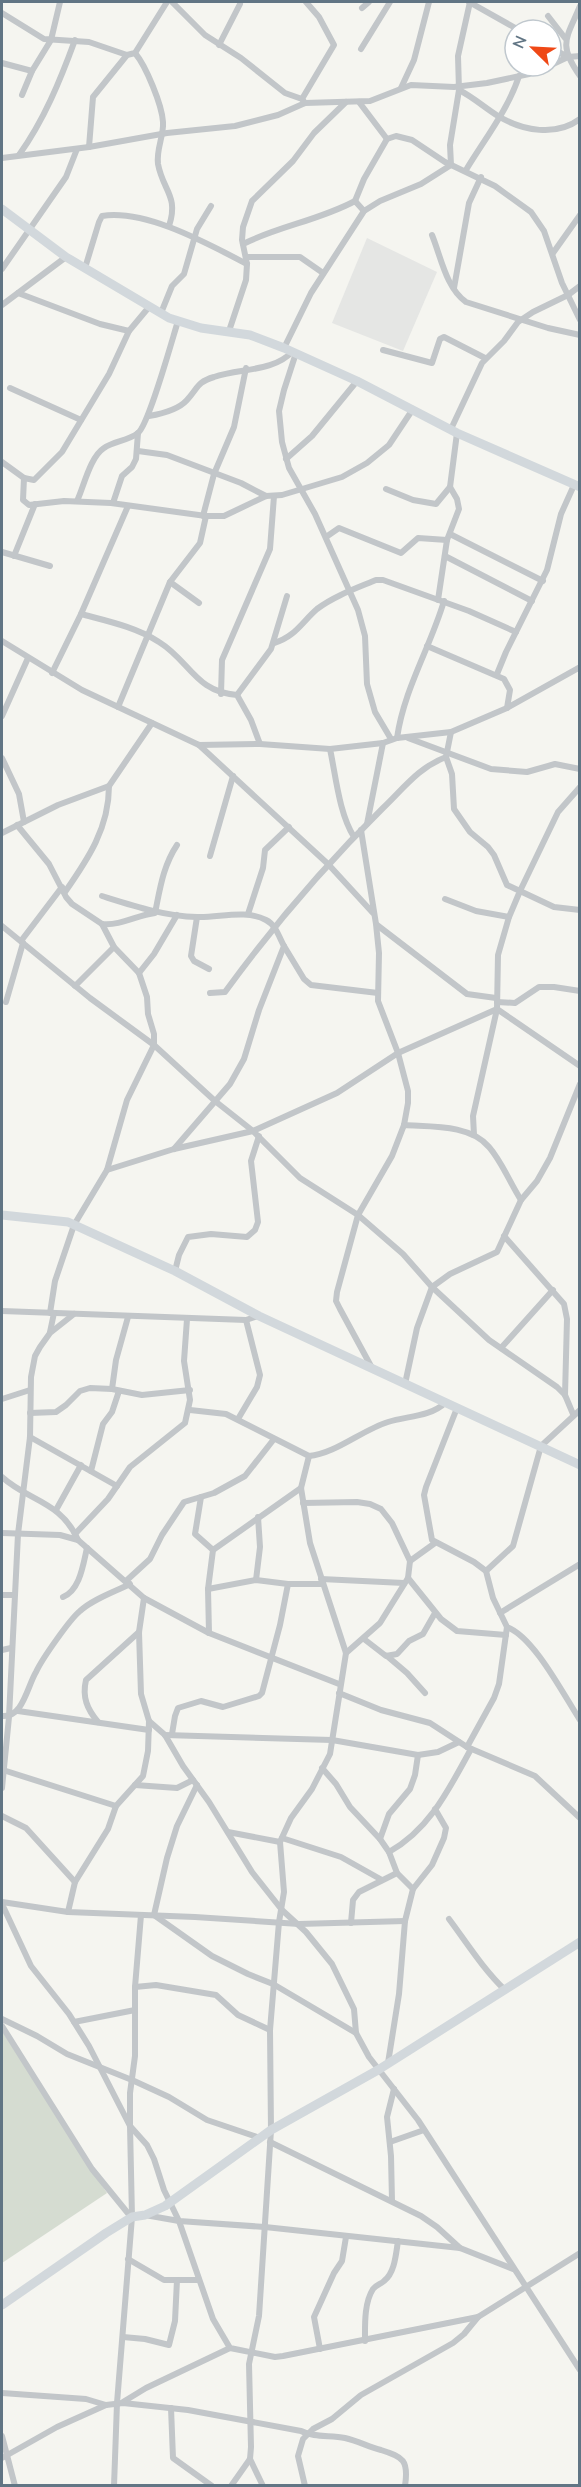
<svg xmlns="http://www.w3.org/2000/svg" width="581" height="2487" font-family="'Nunito Sans',sans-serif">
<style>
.built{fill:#e5e6e4}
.green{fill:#d5dcd1}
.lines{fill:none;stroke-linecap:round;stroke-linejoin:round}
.street{stroke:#c2c6c9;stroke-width:6}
.secondary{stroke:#d2d8dc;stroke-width:9}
</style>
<rect width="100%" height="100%" fill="#f5f5f0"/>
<path class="built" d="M367,238L437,272L403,351L332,323Z"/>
<path class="green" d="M2,2031L107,2193L2,2263Z"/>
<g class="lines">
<g class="street">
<path d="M172,2L205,35L241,58L285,93L302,99L305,103"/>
<path d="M469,2L519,30"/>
<path d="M580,6C567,38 557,44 580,76"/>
<path d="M362,8L369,2"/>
<path d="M2,13L44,39L89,42L127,55"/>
<path d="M548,16L565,38"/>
<path d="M219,45L240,4"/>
<path d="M551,48L568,57L580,56"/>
<path d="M361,49L390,2"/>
<path d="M135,53C146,66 162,105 163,122C164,136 156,149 158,164C163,191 179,196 169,226"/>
<path d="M2,63L32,71"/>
<path d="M551,65L568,57"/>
<path d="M401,88L414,60L429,2"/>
<path d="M459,90C473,97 485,108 498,116C523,131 556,137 580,119"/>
<path d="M22,95L32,71L51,40L60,2"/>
<path d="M302,99L334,45L319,17L306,2"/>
<path d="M359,102L387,139"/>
<path d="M89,147L93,97L127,55L135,53L167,2"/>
<path d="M19,155C44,120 60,81 75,40"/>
<path d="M2,158L89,147L167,133L235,126L278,115L305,103L370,101L411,85L454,87L487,83L529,74L549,66"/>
<path d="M466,170C484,140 508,110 519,76"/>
<path d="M355,201L364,179L387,139L396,136L412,140L445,162L495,186L531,212L544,231L562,283L580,320"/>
<path d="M432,235C441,257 446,288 466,302L548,328L580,335"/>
<path d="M243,244C279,226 320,220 355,201L364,211"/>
<path d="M553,253L580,215"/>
<path d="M246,257H300L323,273"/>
<path d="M85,268L99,222L102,216C146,209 208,244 247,264"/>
<path d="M2,269L66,177L77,149"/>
<path d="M454,288L469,203L481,177"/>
<path d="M18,293L100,324L129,331"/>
<path d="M2,305L66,257"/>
<path d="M161,313L172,286L184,274L197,229L211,206"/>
<path d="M229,331L246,280L247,264L242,240L243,227L252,201L293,161L314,133L346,102"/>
<path d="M284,348L311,293L364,211L380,201L421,184L451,165L450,145L459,90L458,56L470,2"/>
<path d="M383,350L432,363L440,339L444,337L485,358"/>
<path d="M296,353L284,390L279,411L282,442L289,468L315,514L358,610L365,636L367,684L375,712L391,739"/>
<path d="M10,388L81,420"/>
<path d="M149,416C161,414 178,410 187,400C198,388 197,382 214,377C240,368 273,372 292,352"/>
<path d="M451,429L482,363L504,341L518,322L533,312L568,295L580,286"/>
<path d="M138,451L167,455L241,483L266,496"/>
<path d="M286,459L312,436L357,381"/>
<path d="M2,462L24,478L34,480L62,452L109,374L129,331L149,307"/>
<path d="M24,478L23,500L29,505L64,501L111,503L206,516H224L266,496L282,495L342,477L367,463L389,445L413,409"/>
<path d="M386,489L413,500L436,504L450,487"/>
<path d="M77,501C84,486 90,457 104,448C114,441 128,441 138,433C149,424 172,340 178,321"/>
<path d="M113,503L122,476L132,467L136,459L138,433"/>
<path d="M203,516L214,474L234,427L246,368"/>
<path d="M450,534L543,581"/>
<path d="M326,537L339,528L401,553L418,538L447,540"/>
<path d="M2,552L50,566"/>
<path d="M14,556L35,504"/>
<path d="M445,556L532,601"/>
<path d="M170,582L199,603"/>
<path d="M438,600L447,540L459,509L457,499L450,487L457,433"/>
<path d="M81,614C107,621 136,627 159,642C190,661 195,692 237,695L251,720L260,744"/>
<path d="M2,641L82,690L199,745L260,744L330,749L383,743L397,738L451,732L507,708L580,667"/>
<path d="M274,643C295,637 302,622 317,609C334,596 357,588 376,580H383L469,611L516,632"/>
<path d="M427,646L504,679L510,690L507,708"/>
<path d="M52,673L81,614L128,506"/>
<path d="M497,674L506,652L547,570L561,514L574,485"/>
<path d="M221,694L222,660L270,549L274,496"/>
<path d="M237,695L271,649L287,596"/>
<path d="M118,707L170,582L200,543L206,516"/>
<path d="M2,716L28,658"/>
<path d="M451,732L446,757L452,774L454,809L470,832L488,847L494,855L507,885L520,891L509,917L498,955L497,1009L473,1116L474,1135"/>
<path d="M397,738C404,689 430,648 444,601"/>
<path d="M408,738L491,769L527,772L555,764L580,769"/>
<path d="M199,745L328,864L373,913"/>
<path d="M330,749C336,777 339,813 354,837"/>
<path d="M2,758L19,794L24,822"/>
<path d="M580,787L558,812L520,891L554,907L580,910"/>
<path d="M367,824L383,743"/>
<path d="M17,825L49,864L66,897L72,904L102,924L114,947L139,973L147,997L148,1014L154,1034V1045L127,1100L107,1170L74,1225L55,1281L50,1313"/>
<path d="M361,830L376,924L379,953L378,1001L398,1053L408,1091V1103L404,1125L392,1156L358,1215L337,1292L336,1301L340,1309L372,1368"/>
<path d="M2,833L58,805L109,786L152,723"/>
<path d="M210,856L233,776"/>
<path d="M65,892C88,859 109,828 109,786"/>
<path d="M102,896C134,906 164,916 197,917C219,918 245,909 266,920C276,925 279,937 284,946L259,1010L244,1059L230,1084L174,1149"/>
<path d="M445,899L476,911L509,917"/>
<path d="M248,914L263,868L265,850L289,827"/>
<path d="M197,917L191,956L194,961L209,969"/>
<path d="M102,924C121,926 137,915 155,913C160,889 163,866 177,845"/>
<path d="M377,925L467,994L496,998"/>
<path d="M2,926L90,998L154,1045L215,1101L253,1131L300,1178L358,1215L403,1254L432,1287L489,1340L557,1387L565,1395L573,1414"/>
<path d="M21,941L62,887"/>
<path d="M284,946L304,979L311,985L378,993"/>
<path d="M139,973L154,954L177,915"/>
<path d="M75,986L114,947"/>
<path d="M210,993L225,992C273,926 325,865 383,808C403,789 419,767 446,757"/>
<path d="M6,1002L23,943"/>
<path d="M497,1002L515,1003L539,987H554L580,991"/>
<path d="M497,1009L580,1066"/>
<path d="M404,1125C430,1127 470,1124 489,1147C502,1162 510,1183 521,1200"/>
<path d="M107,1170L174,1149L253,1131L337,1093L398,1053L497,1009"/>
<path d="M504,1236L564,1304L567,1319L565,1395"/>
<path d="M175,1271L179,1255L188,1237L211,1234L247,1237L255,1230L258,1222L251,1161L259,1136"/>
<path d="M2,1311L246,1320L258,1316"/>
<path d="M50,1332L54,1313"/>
<path d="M501,1348L553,1290"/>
<path d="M405,1384L417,1328L432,1287L450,1274L497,1252L521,1200L537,1181L550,1158L580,1084"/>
<path d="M112,1389L116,1360L128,1317"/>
<path d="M2,1399L30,1390"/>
<path d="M457,1408L426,1487L424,1495L432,1540L474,1562L486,1571L493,1598L507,1627C534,1637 563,1694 580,1720"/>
<path d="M190,1410L226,1414L309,1456C335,1454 362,1430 388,1422C407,1416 430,1417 445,1403"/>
<path d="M30,1413L56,1412L66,1405L80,1391L90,1388L112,1389L142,1395L190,1390"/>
<path d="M238,1419L257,1387L260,1375L246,1320"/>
<path d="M30,1437L117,1486"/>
<path d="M91,1471L103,1424L112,1412L119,1391"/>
<path d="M2,1477C28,1501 61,1501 78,1540L144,1598L139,1632L141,1694L149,1721L165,1735L183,1766L209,1802L252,1872L282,1910L306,1932L332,1964L354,2009L356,2033L369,2057L418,2120L580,2370"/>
<path d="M201,1497L195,1534L213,1550"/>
<path d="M303,1503L357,1502L370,1504L381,1509L392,1523L410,1561L408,1578L380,1623L346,1653"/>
<path d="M56,1510L81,1465"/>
<path d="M2,1533L60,1535L78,1540"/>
<path d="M75,1534L108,1499L130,1467L185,1423L190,1400L184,1361L187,1319"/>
<path d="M410,1561L435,1543"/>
<path d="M486,1571L513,1546L541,1446L580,1410"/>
<path d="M408,1578L441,1619L457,1631L506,1635"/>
<path d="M321,1579L404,1583"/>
<path d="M256,1580L260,1547L258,1517"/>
<path d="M126,1581L150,1559L162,1535L184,1502L214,1493L245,1476L274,1439"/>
<path d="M208,1589L256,1580L288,1584H323"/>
<path d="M2,1595H13"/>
<path d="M63,1597C80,1590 83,1565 87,1548"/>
<path d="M144,1598L209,1633L339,1684"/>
<path d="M500,1613L580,1564"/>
<path d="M209,1633L208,1589L213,1550L301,1488"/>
<path d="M364,1639L386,1656L397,1654L409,1641L423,1634L435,1613"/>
<path d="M2,1650L11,1648"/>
<path d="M387,1656L407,1673L425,1693"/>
<path d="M339,1693L381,1710L430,1723L467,1747L535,1776L580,1818"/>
<path d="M18,1711L149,1730"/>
<path d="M2,1716C23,1718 27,1687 36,1672C42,1659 70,1619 80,1611C93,1599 114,1592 130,1584"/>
<path d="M98,1722C87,1709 82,1697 86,1680L139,1632"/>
<path d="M172,1734L175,1716L178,1708L201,1701L223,1707L259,1696L262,1693L280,1625L288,1584"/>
<path d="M165,1735L332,1740L418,1755L438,1752L459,1742"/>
<path d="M467,1747L494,1698L499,1684L507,1627"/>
<path d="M322,1768L336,1784L350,1807L380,1839L389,1852L397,1873L413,1889"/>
<path d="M3,1770L116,1806"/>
<path d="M135,1785L177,1788L193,1780"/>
<path d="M197,1785L177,1826L167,1858L154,1915L212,1956L248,1974L273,1984L356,2033"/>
<path d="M2,1788L9,1717L18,1534L30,1437L31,1377L35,1356L40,1347L50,1333L74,1314"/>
<path d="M2,1816L26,1828L75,1882"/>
<path d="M228,1832L280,1842"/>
<path d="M282,1838L341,1857L382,1880"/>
<path d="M380,1839L389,1814L410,1789L415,1775L418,1755"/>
<path d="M389,1852C430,1829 449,1789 471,1749"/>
<path d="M2,1902L68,1912L195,1917L299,1924L405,1921"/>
<path d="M2,1904L31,1966L69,2014L89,2046L130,2126L132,2217L117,2403L114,2486"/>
<path d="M68,1912L75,1882L108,1829L116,1806L143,1776L148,1751L149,1721"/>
<path d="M141,1915L135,1987V2056L130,2093V2126L147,2145L154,2159L164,2190L179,2221L213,2319L230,2348L275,2357L283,2356L478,2317L580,2253"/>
<path d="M449,1919C467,1943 483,1969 505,1990"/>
<path d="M351,1923L353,1900L359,1892L397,1873"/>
<path d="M135,1987L156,1985L216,1995L238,2015L270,2030"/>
<path d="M2,2019L37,2036L67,2054L132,2080L169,2097L207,2120L260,2138"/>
<path d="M74,2022L135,2010"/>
<path d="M2,2026L92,2169L131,2217"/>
<path d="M388,2063L399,1994L405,1921L413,1889L432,1865L444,1838L446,1828L435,1809"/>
<path d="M270,2142L421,2216L437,2227L460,2248"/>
<path d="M390,2142L424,2130"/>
<path d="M392,2201L391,2156L387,2117L394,2089"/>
<path d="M145,2215L179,2221L265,2227L460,2248L513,2269"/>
<path d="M128,2259L164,2280H199"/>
<path d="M123,2337L145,2339L169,2345L175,2321L177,2280"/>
<path d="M365,2341C365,2325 364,2303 373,2289C376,2285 381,2284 384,2281C395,2273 396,2253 398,2241"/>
<path d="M320,2349L314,2317L334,2273L342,2261L346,2237"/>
<path d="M2,2393L86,2399L106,2405"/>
<path d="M123,2402L146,2388L230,2348"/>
<path d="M171,2408L173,2458L212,2486"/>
<path d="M2,2436L15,2486"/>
<path d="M2,2458L57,2427L106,2405L123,2403L188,2410L301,2431C314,2438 330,2435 345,2438C358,2441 369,2447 381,2450C403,2457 409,2460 405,2486"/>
<path d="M250,2459L263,2486"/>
<path d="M231,2486L250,2459L251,2447L249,2364L259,2316L271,2130L270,2030L279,1922L284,1892L280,1842L291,1818L312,1789L330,1754L346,1653L310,1543L301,1488L309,1456"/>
<path d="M305,2486L298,2456L303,2439L313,2429L332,2419L361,2395L453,2343L464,2334L478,2317"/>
</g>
<g class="secondary">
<path d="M2,209L66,257L169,318L201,328L250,335L284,348L357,381L457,433L580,487"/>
<path d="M2,1215L68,1222L175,1271L259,1316L580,1465"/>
<path d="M2,2305L106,2233L132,2217L145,2215L165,2206L271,2130L378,2070L580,1942"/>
</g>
</g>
<rect width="581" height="2487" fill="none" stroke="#617584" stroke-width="6"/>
<g transform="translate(533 48) rotate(294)"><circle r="28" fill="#ffffff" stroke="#c0c8ce" stroke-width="1.5"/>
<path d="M0-4.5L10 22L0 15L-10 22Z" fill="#ef4816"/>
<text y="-9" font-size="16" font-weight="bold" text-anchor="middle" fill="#617584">N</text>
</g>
</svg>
